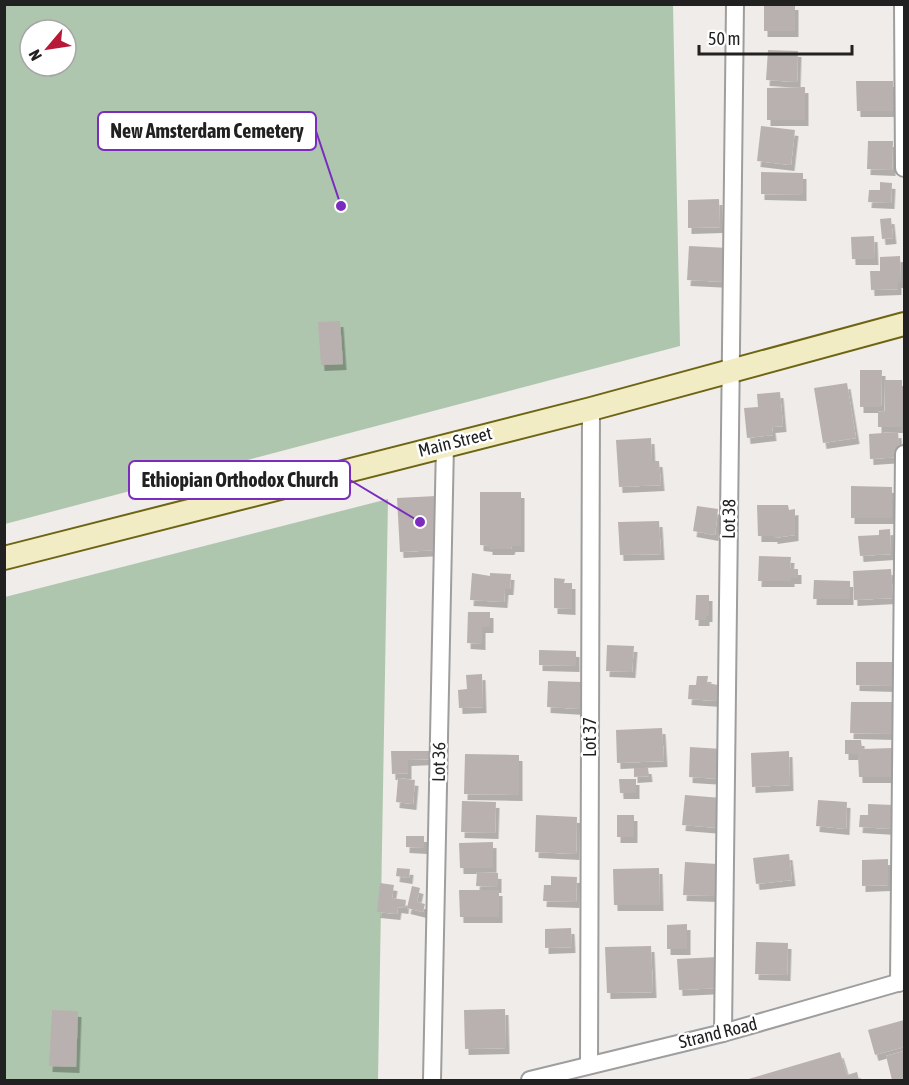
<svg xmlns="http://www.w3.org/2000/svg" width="909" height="1085" font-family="'Asap Condensed',sans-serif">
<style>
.cemetery{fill:#aec6ad;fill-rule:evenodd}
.building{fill:#b9b1af;filter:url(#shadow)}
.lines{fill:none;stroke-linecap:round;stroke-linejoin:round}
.street-casing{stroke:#9e9e9e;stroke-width:20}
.secondary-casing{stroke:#6d6513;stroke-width:26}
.street{stroke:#fff;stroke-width:16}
.secondary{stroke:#f2ecc4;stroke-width:22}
.labels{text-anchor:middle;stroke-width:5;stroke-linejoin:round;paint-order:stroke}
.street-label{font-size:18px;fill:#212121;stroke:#fff}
.leader{fill:none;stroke:#7b2cbf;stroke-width:2}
.callout-dot{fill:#7b2cbf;stroke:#fff;stroke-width:2}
.callout{fill:#fff;stroke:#7b2cbf;stroke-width:2}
.callout-label{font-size:20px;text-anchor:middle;font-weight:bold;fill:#212121}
</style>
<defs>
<filter id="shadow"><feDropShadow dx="3.5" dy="6" stdDeviation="0" flood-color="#0004"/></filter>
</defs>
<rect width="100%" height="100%" fill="#f0ece9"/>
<g class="cemetery">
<path d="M5,5H673L680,346L5,524ZM30,30H66V66H30Z"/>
<path d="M388,499L378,1080H5V597Z"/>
</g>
<g class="building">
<rect x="764" y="4" width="31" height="27"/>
<path d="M768,50L798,51L797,82L766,80Z"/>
<path d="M856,81H893V111H857Z"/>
<path d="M805,87V120H767V88Z"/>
<path d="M761,126L795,130L791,165L757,161Z"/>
<path d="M868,141H893L892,170L867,169Z"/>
<path d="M761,172L803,173V195L761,194Z"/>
<path d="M880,182L892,183L891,203L868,202L869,190H880Z"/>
<path d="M719,199L720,227L688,228V200Z"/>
<path d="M891,218L893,238L882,239L880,219Z"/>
<path d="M874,236L875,259H852L851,237Z"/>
<path d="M689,246L728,248L727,282L687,280Z"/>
<path d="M900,256L901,282H898V289L871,290L870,271H880V257Z"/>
<path d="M340,321L343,364L321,365L318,322Z"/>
<path d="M860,370H882L881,407H860Z"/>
<path d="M885,380H902V427H878V412L885,411Z"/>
<path d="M847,383L856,438L823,443L814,388Z"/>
<path d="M780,392L783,426L772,427L773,435L747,438L744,408L758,407L757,394Z"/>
<path d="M898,432L900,457L870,459L869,434Z"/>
<path d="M651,438L652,461H659L661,485L619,487L616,440Z"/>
<path d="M851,486L892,487V518H851Z"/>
<path d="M480,492H521V546H512L511,549H489V546L480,545Z"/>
<path d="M436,496L438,550L400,552L397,498Z"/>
<path d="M757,505H788L789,510L795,509V535L774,538V536H758Z"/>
<path d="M697,506L718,509L715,535L693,531Z"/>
<path d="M659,521L661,554L620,555L618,522Z"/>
<path d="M890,529L891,554L860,556L858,536L879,535V530Z"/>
<path d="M759,556L791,557L790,569H798V578H791V581H758Z"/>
<path d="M891,569L893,598L854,600L853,571Z"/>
<path d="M472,573L490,576V573L511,574L510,589H505L504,602L470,600Z"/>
<path d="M554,578L565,579L564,583H572V609L554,608Z"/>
<path d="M814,580L850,581V599H813Z"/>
<path d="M696,595H709V616H706V620H695Z"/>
<path d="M468,612H490V627H482V644L467,643Z"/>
<path d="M607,645L634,646L632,672L606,671Z"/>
<path d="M539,650L576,651V666L539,665Z"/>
<path d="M856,662H892V686L856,685Z"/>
<path d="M482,674L483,707L459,708L458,690L467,689L466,675Z"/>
<path d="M697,676H708L707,683L718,685L717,701L688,699L689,685H696Z"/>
<path d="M548,681L581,682V709L547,707Z"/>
<path d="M851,702H892V734L850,733Z"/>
<path d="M662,728L664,761L617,763L616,730Z"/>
<path d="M845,740H861L862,749L893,748L894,777H859L858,754H845Z"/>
<path d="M690,747L722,749L721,779L689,777Z"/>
<path d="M391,751H429L430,759L408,760V773L392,774Z"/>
<path d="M789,751L790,785L752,787L751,753Z"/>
<path d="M465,754L519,755V795L464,794Z"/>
<path d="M634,768H648L649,776L634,777Z"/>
<path d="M398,778L415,780L413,804L396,802Z"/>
<path d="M619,779H636V793H620Z"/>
<path d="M685,795L721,798L719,828L682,825Z"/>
<path d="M818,800L847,802L846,829L816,826Z"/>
<path d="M462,801L496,802L495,833L461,832Z"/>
<path d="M868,804L894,805L892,829L859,827L860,815H868Z"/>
<path d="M536,815L577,817L576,854L535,852Z"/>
<rect x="617" y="815" width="17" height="22"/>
<path d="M406,836H424V848L406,847Z"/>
<path d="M493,842V868H460L459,843Z"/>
<path d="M789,854L792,880L756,884L753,858Z"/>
<path d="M888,859V885L862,886V860Z"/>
<path d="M685,862L717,864L715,896L683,895Z"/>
<path d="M397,868L410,869L409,878L396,876Z"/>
<path d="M659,868L660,905H614L613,869Z"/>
<path d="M477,872L498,873V887L476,886Z"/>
<path d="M551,876L577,877L576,902L543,901L544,885H551Z"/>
<path d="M380,883L394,885L392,898L406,900L405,908L398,907L397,914L377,912Z"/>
<path d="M412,886L420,888L417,902L425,904L423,912L407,908Z"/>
<path d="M459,890H499V917H460Z"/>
<path d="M687,924V949H667V925Z"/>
<path d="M571,928L572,947L545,948V929Z"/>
<path d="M756,942L788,943L787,975L755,974Z"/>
<path d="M651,946L653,992L607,993L605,947Z"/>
<path d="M718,957L720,988L679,990L677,959Z"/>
<path d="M505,1009L506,1048L465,1049L464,1010Z"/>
<path d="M52,1010L78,1011L76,1067L49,1066Z"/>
<path d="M904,1020V1047L875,1055L868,1030Z"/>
<path d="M904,1051V1080H892L886,1056Z"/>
<path d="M840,1052L847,1075L857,1072L859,1080H745Z"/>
</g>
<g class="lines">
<g class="street-casing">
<g id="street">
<path d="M903,4L904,168"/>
<path d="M899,983L904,454"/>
<path d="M723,1033L735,4"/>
<path d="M589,1065L591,409"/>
<path d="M432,1080L445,444"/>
<path d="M530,1080L723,1033L904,981"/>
</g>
</g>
<g class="secondary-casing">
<path id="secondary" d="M4,558L591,409L904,324"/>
</g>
<use href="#street" class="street"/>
<use href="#secondary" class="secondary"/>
</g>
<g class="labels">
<g class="street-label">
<text transform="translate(455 442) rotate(-14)" y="6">Main Street</text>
<text transform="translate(729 519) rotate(-89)" y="6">Lot 38</text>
<text transform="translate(590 737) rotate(-90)" y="6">Lot 37</text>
<text transform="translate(439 762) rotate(-89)" y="6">Lot 36</text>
<text transform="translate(718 1033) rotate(-14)" y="6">Strand Road</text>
</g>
</g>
<path class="leader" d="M341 206L316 131M420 522L350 480"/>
<g class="callout-dot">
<circle cx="341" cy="206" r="6"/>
<circle cx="420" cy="522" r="6"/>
</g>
<g class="callout">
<rect x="98" y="112" width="218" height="38" rx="6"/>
<rect x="129" y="461" width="221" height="38" rx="6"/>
</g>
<g class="callout-label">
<text x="207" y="138">New Amsterdam Cemetery</text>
<text x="240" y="487">Ethiopian Orthodox Church</text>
</g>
<rect width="909" height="1085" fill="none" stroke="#212121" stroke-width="12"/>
<g transform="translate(48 48) rotate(241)"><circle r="28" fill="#ffffff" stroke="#a6a6a6" stroke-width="1.5"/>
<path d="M0-4.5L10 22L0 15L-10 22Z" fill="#b81938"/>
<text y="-9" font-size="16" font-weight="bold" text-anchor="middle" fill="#212121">N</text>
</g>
<path d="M699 45v9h153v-9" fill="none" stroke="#212121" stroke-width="3"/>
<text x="708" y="45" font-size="18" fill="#212121" stroke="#ffffff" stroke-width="4.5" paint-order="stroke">50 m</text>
</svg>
